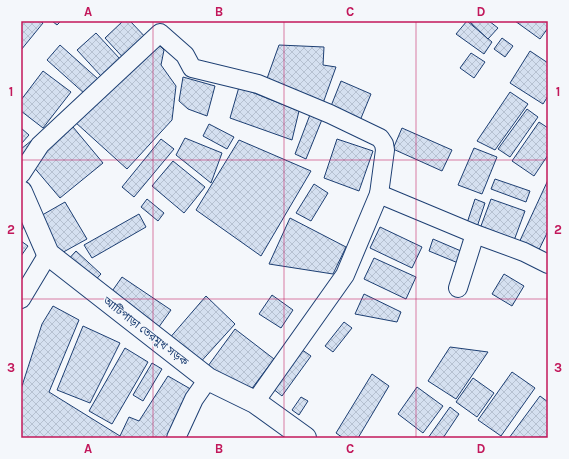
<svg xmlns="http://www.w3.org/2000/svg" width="569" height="459" font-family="Karla,'Noto Sans Bengali',sans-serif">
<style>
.building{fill:url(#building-cross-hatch);stroke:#1d3f73}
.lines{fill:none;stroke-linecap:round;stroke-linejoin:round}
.minor-casing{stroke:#1d3f73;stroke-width:20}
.secondary-casing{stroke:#1d3f73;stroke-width:24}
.minor{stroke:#f4f7fb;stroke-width:18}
.secondary{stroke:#f4f7fb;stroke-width:22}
.grid{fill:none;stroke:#c2185b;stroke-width:1;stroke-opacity:0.55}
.labels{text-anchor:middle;stroke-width:3;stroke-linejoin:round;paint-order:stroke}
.street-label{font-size:11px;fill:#1d3f73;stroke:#f4f7fb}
.neatline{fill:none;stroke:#c2185b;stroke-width:1.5}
.grid-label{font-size:13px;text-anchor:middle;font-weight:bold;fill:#c2185b}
</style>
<defs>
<pattern id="building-cross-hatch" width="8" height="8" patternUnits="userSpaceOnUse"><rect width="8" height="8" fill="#d5e0f0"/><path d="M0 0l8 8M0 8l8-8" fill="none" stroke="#b6c1d1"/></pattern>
</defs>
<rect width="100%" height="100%" fill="#f4f7fb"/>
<g class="building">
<path d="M21,21H40L43,23L21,50Z"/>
<path d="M52,21H61L57,25Z"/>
<path d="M123,21H130L150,42L128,63L105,38Z"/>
<path d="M467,21L492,42L484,54L456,34Z"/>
<path d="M469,21H489L498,28L488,39Z"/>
<path d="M515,21H548V28L540,39Z"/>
<path d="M96,33L120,59L101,76L77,50Z"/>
<path d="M502,38L513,46L505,57L494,49Z"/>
<path d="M157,43L164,50L161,65L176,86L172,120L127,169L75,122Z"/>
<path d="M60,45L98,79L85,94L47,60Z"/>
<path d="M279,45L324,47L323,65L336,67L322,106L265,84Z"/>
<path d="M530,51L548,63V96L543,104L510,83Z"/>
<path d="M471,53L485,62L474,78L460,68Z"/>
<path d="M43,71L71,92L43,128L21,111V100Z"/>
<path d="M183,77L215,86L207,116L188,109L179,101Z"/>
<path d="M341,81L371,94L359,123L329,111Z"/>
<path d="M239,87L299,111L292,140L230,118Z"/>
<path d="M510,92L528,104L495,150L477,141Z"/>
<path d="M527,109L538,117L510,157L498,149Z"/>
<path d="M311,112L323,117L306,159L295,154Z"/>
<path d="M63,115L103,163L60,198L21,152V149Z"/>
<path d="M539,122L548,128V155L534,176L512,161Z"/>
<path d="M209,124L234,137L227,149L203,136Z"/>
<path d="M21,128L29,135L21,144Z"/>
<path d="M402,128L452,150L442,171L393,149Z"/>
<path d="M185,138L222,153L211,183L176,155Z"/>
<path d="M161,139L174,149L134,197L122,187Z"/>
<path d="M337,139L373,151L359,191L324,178Z"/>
<path d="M239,140L311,171L261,256L196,210Z"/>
<path d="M474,148L497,157L482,194L458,185Z"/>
<path d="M173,161L205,187L184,213L152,186Z"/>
<path d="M495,179L530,191L526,202L491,189Z"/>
<path d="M548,180V231L536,256L517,247Z"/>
<path d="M314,184L328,193L311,221L296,213Z"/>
<path d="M147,199L164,213L158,221L141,207Z"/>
<path d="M475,199L485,203L477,227L467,223Z"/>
<path d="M491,199L525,211L512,246L478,234Z"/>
<path d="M65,202L87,239L58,255L37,218Z"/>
<path d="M139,214L146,227L92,258L84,245Z"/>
<path d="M21,216L29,220L21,231Z"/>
<path d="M290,218L346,247L333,274L269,264Z"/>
<path d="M380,227L422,247L412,268L370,248Z"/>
<path d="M433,239L468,254L463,265L429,251Z"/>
<path d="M21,241L28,246L21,256Z"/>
<path d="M76,251L101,274L89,287L64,264Z"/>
<path d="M374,258L416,277L406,299L364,279Z"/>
<path d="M504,274L524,286L512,306L492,294Z"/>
<path d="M122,277L171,310L156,331L108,297Z"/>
<path d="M364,294L401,312L397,322L355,314Z"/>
<path d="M272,295L293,310L281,328L259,314Z"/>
<path d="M206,296L235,324L197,366L168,340Z"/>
<path d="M53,306L79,320L49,392L120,436L129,417L139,421L168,376L194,391L168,438H21V389L42,324Z"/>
<path d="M344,322L352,328L333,352L325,346Z"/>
<path d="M83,326L120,343L90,403L57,390Z"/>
<path d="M235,329L274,359L247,395L208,366Z"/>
<path d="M295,345L311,356L282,396L267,384Z"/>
<path d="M450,347L488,352L456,399L428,381Z"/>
<path d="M125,348L148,362L112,424L89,411Z"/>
<path d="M152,363L162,369L143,401L133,395Z"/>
<path d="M512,372L535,388L501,436L478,420Z"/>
<path d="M372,374L389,386L358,438H343L336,433Z"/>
<path d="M473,378L494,393L477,417L456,402Z"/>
<path d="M417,387L443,406L423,433L398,414Z"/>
<path d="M540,396L548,402V437L509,438Z"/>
<path d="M301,397L308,401L299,415L292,410Z"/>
<path d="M450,407L459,414L443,438H428Z"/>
</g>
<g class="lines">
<g class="minor-casing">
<g id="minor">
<path d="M21,174L40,145L160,33L185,55L192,68L258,84L330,114L380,138L384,144L385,150L379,194L475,234L524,252L548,264"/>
<path d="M458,288L475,234"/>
<path d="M21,299L48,254"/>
<path d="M255,402L345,275L379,194"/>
<path d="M176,438L194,399L208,379"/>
</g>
</g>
<g class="secondary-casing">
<path id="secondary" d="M21,192L48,254L208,379L255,402L305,438"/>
</g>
<use href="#minor" class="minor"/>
<use href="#secondary" class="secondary"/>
</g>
<path class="grid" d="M153,21V438M284,21V438M416,21V438M21,160H548M21,299H548"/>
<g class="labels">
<g class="street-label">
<text transform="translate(146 331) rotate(38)" y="4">আটিপাড়া তেরমুখ সড়ক</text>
</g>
</g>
<rect width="569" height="459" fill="none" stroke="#f4f7fb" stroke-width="44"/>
<rect x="22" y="22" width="525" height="415" class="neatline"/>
<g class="grid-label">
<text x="88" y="16">A</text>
<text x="219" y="16">B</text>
<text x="350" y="16">C</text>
<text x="481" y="16">D</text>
<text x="11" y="96">1</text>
<text x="558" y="96">1</text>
<text x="11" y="234">2</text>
<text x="558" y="234">2</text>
<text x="11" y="372">3</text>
<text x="558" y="372">3</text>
<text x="88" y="453">A</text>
<text x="219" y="453">B</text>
<text x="350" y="453">C</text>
<text x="481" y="453">D</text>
</g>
</svg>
